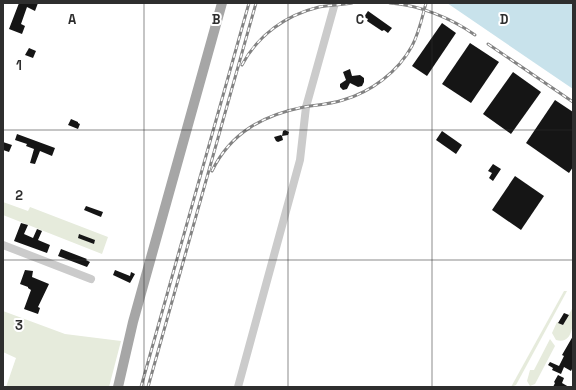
<svg xmlns="http://www.w3.org/2000/svg" width="576" height="390" font-family="'Space Grotesk',sans-serif">
<style>
.green{fill:#e6ebdc}
.water{fill:#c8e2eb}
.building{fill:#151515}
.lines{fill:none;stroke-linecap:round;stroke-linejoin:round}
.minor{stroke:#cbcbcb;stroke-width:8}
.major{stroke:#a6a6a6;stroke-width:10}
.rail-casing{stroke:#838383;stroke-width:3}
.rail{stroke:#fff;stroke-width:1.5;stroke-dasharray:4.5;stroke-linecap:butt}
.grid{fill:none;stroke:#2e2e2e;stroke-width:1;stroke-opacity:0.55}
.grid-label{font-size:13px;text-anchor:middle;font-weight:bold;fill:#2e2e2e;stroke:#fff;stroke-width:4;stroke-linejoin:round;paint-order:stroke}
</style>
<rect width="100%" height="100%" fill="#fff"/>
<g class="green">
<path d="M3,202L28,211L30,207L108,237L102,254L3,215Z"/>
<path d="M564,291H567L516,385L511,387Z"/>
<path d="M573,307C573,320 575,345 556,340L552,333L557,322L563,325Z"/>
<path d="M3,311L65,334L121,341L109,387H6L16,358L3,352Z"/>
<path d="M550,339L555,346L535,384L530,386L527,381L530,370H534Z"/>
</g>
<path class="water" d="M447,3H573V89Z"/>
<g class="building">
<path d="M19,3H38L35,11L27,7L21,24L25,26L22,34L9,29Z"/>
<path d="M368,11L392,28L388,33L384,30L382,31L367,21L368,19L364,17Z"/>
<path d="M442,23L456,33L427,76L412,66Z"/>
<path d="M470,43L499,62L471,103L442,84Z"/>
<path d="M29,48L36,51L33,58L25,55Z"/>
<path d="M350,69L352,76L360,75L364,78V82L362,86L358,87L350,83L347,89L343,90L340,87V84L346,80L343,72Z"/>
<path d="M513,72L541,92L511,134L483,114Z"/>
<path d="M555,100L573,112V167L569,173L526,143Z"/>
<path d="M71,119L78,122V123L80,124L78,129L68,125Z"/>
<path d="M285,130L289,132L288,135L282,136L283,140L278,142L276,141L274,137L281,135L282,136L283,131Z"/>
<path d="M442,131L462,145L456,154L436,140Z"/>
<path d="M17,134L55,148L52,156L40,151L35,164L30,163L34,149L26,146L27,144L15,140Z"/>
<path d="M3,142L12,145L9,152L3,150Z"/>
<path d="M493,164L501,169L493,181L489,178L492,173L488,171Z"/>
<path d="M515,176L544,196L521,230L492,210Z"/>
<path d="M86,206L103,212L101,217L84,210Z"/>
<path d="M21,223L28,225L24,234L33,238L37,229L42,231L38,240L50,245L47,253L14,241Z"/>
<path d="M79,234L95,240L94,244L78,238Z"/>
<path d="M61,249L87,259L86,260L90,262L87,267L58,256Z"/>
<path d="M25,270L33,271L32,277L49,284L38,307L40,308L38,314L24,309L31,290L28,288V287L20,284Z"/>
<path d="M115,270L130,276L131,272L135,274L130,283L113,275Z"/>
<path d="M564,313L569,315L563,325L558,323Z"/>
<path d="M573,336V367L571,371L564,367L561,374L552,370L553,368L548,365L550,362L559,366L564,356L562,355Z"/>
<path d="M558,375L564,378L562,383L569,387H553L555,383L554,382Z"/>
</g>
<g class="lines">
<g class="minor">
<path d="M3,245L91,279"/>
<path d="M238,387L300,160L306,107L335,3"/>
</g>
<path class="major" d="M118,387L133,322L222,3"/>
<g class="rail-casing">
<g id="rail">
<path d="M390,3C419,5 451,18 475,35"/>
<path d="M488,44L573,102"/>
<path d="M242,65C258,35 286,15 319,7C330,5 341,5 352,3"/>
<path d="M212,171C231,132 264,115 304,107C317,105 331,104 343,100C371,92 398,72 412,46C419,33 422,18 426,3"/>
<path d="M141,387L249,3"/>
<path d="M148,387L256,3"/>
</g>
</g>
<use href="#rail" class="rail"/>
</g>
<path class="grid" d="M144,3V387M288,3V387M432,3V387M3,130H573M3,260H573"/>
<g class="grid-label">
<text x="72" y="24">A</text>
<text x="216" y="24">B</text>
<text x="360" y="24">C</text>
<text x="504" y="24">D</text>
<text x="19" y="70">1</text>
<text x="19" y="200">2</text>
<text x="19" y="330">3</text>
</g>
<rect width="576" height="390" fill="none" stroke="#2e2e2e" stroke-width="8"/>
</svg>
